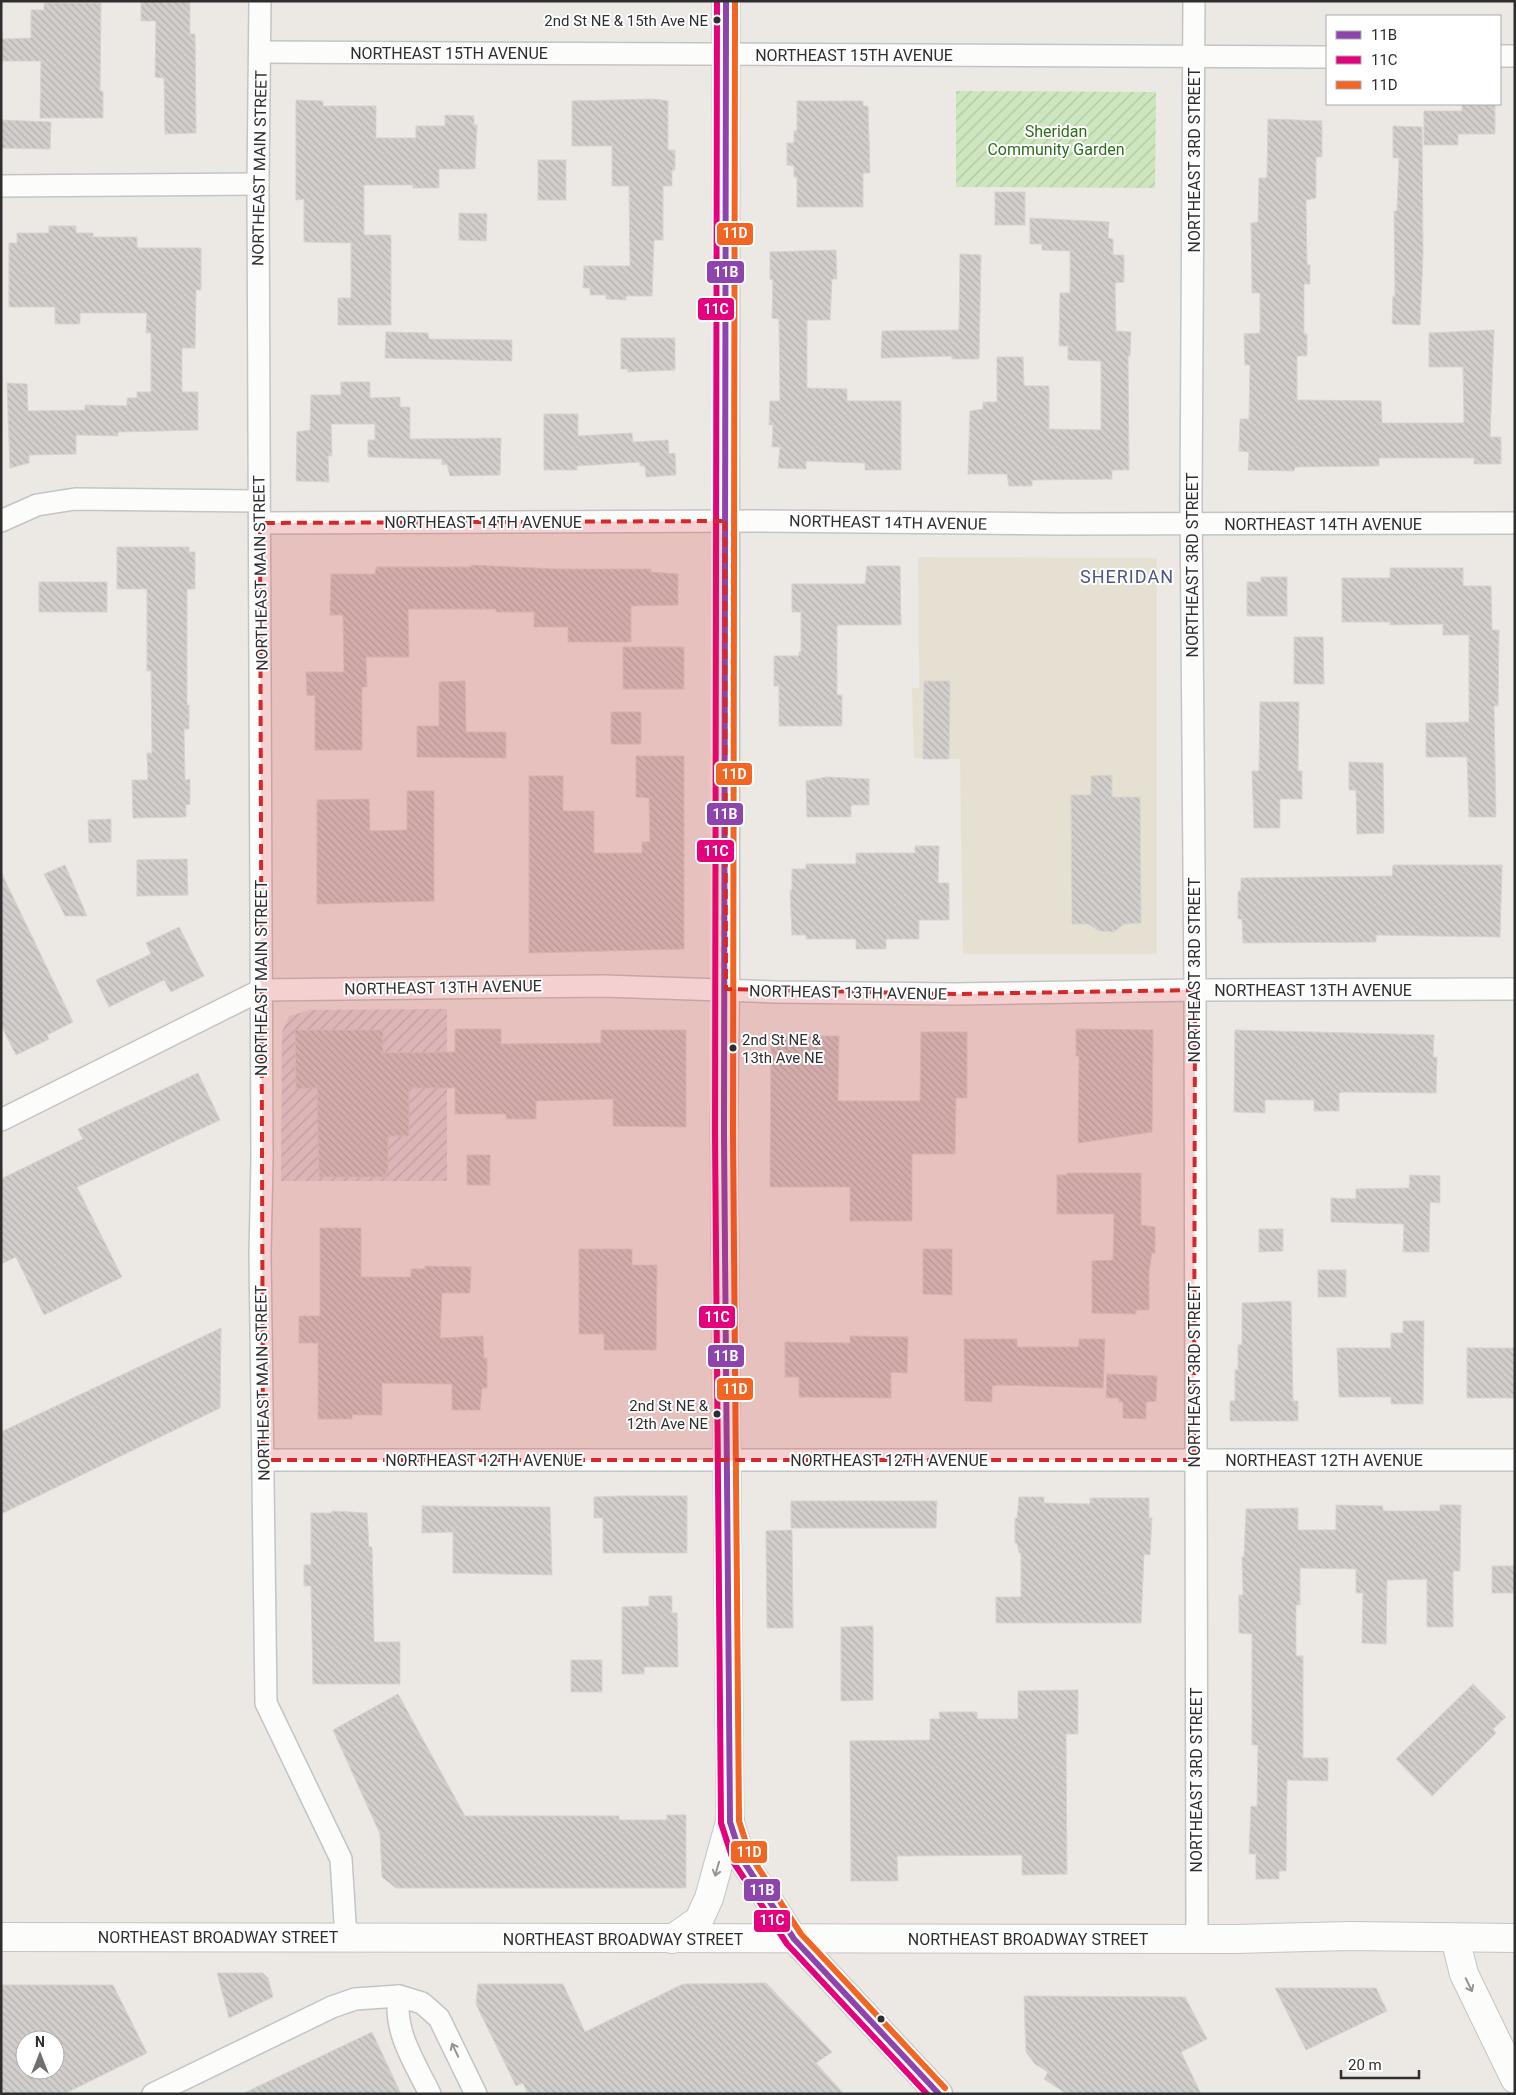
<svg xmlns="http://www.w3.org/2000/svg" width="1516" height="2095" font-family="Roboto,sans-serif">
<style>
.industrial{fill:url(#industrial-furrows)}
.education{fill:#e6e0d3}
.garden{fill:url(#garden-furrows)}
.building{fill:url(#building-back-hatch);stroke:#d7d4d0;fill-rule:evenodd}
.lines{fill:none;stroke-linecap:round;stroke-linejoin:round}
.minor-casing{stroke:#c5c4c5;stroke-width:24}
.tertiary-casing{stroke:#c5c4c5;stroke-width:29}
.secondary-casing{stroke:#c5c4c5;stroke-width:30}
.minor{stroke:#fcfcfb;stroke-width:21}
.tertiary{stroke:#fcfcfb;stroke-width:26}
.secondary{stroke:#fcfcfb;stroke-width:28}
.bus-1-casing{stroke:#fff;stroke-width:10}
.bus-2-casing{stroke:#fff;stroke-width:10}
.bus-3-casing{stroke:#fff;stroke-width:10}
.bus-1{stroke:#8e44ad;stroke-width:6}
.bus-2{stroke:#e5007d;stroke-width:6}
.bus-3{stroke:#f26522;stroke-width:6}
.oneway{stroke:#959594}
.marked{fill:#d62828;fill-opacity:0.2;stroke:#d62828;stroke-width:4;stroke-dasharray:10 6;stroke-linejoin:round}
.bus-dot{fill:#2e2e2e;stroke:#fff;stroke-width:2}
.labels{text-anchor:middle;stroke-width:4;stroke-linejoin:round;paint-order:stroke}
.bus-label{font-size:15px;fill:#2e2e2e;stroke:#fff;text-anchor:end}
.street-label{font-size:16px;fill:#2e2e2e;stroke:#fff}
.park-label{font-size:16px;fill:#2c6e1b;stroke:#fff}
.neighbourhood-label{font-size:18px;letter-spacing:1px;fill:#4d5680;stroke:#fff}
.line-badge{stroke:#fff;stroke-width:2}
.badge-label{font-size:14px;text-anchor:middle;font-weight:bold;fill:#fff}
</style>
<defs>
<pattern id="industrial-furrows" width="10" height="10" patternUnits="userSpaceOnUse" patternTransform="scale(1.25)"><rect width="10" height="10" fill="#dcd9db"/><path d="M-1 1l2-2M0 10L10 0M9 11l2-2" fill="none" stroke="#bdbbbc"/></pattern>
<pattern id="garden-furrows" width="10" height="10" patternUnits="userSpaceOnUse" patternTransform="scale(1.25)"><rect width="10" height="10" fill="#cee6be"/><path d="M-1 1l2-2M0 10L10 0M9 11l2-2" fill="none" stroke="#b1c6a4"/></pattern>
<pattern id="building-back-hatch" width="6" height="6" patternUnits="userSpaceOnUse" patternTransform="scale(1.25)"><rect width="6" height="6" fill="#d1cecb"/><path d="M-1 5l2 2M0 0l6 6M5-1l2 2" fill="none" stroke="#b4b1af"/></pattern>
</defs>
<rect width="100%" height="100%" fill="#ece8e4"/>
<path class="industrial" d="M447,1009V1181H281L282,1032L289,1016L310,1010Z"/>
<path class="education" d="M918,557L1157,558V954H963L960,759L914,758L912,688H919Z"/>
<path class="garden" d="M956,91L1156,92L1155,188L956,187Z"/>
<g class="building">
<path d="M141,1H190V34H195L196,133L165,134L164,78L155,77L156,21H141Z"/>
<path d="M44,3H101L100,91H103V118H40L41,61H1V39L31,38V10H44Z"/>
<path d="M654,99L668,101V150H675V170H672V186H663V240H654L652,296H626V300L606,299V295H590V288H583L584,266H630L629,186H612V146H572V101Z"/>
<path d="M296,100L323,101V106H376V138H416V126H445V115L474,116V125H477L475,169H439V188H413V185H364V235H391V325H338V298H351V243L304,242V199L296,200Z"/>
<path d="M797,101H863V106H868L870,173H863V207H797V177H794V166L787,165V143H794V131H797Z"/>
<path d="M1462,104H1495V134H1458V145H1424V111H1462Z"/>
<path d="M1268,119L1322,121V157H1316V198L1306,200L1307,265H1310V284H1304V334H1307V356H1297V400L1381,401L1382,423H1464L1463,367H1429V333L1494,330L1490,437H1501V464H1474V458H1379V466L1295,467L1294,471L1248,470L1249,452L1239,451L1240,419H1249L1250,365H1245L1244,334L1260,333V293H1252L1251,223L1258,222L1259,178H1267Z"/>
<path d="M1,120L51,122L50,149L1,148Z"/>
<path d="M1393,126L1422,127L1423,254L1420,325L1392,324L1393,296H1395L1394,211H1397L1399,158H1393Z"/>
<rect x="538" y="160" width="28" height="40"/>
<rect x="995" y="192" width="30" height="33"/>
<path d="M459,213L487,214L486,241L459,240Z"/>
<path d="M1030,218L1109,222L1108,238L1113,239V255H1124V282L1115,283L1116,331L1131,332L1130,356H1128L1129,470H1112V479L1032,480V486H1009L1007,474H968L970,411L983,409V402H997V357H1023L1024,386H1049V429L1101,430V361L1068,360V346H1059L1060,293H1070V251L1042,250V244H1030Z"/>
<path d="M49,226H76V233H93V237H137V248H201V290H196L195,348H182V392H198V430L118,432V436L76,435V454L29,455V463L10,468L7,383L27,384L28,411L85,410V405L127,406V398H137V392H151V333H146L147,313H80V324H55V307H9V243H17V233H49Z"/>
<path d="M836,250L837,279H832L830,320H807V388L847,389V401H901V470H865V463L806,461V469L778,468L780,447H772L773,425H769L770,401H780L779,319L772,318L773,279L770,280V252Z"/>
<path d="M960,254L981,255L979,359H952V356L881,358L882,331L959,330Z"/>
<path d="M386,332L428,333L429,339L512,340V361L385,358Z"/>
<path d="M621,338H675V370L628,372V369H621Z"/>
<path d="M341,382H370V398L400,397V407H410V439L501,438L500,475L450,476L447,464L442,465V459L368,457V440H375V424H331L332,456H328L329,482L296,481L297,432L310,430L311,395H341Z"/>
<path d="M544,414H578V436L632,433L633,442L668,440L669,454L675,453L676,475L646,477L645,466H640V462L577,466V470H544Z"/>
<path d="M117,547H189V552H195V589H187V705H189V729H184L185,780L190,779V804L186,805V817L133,818L132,780H148L147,753H152L151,671H147V589H117Z"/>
<path d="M471,565L556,569H651V572L678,574V605L631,606V642H568V627H534V612H496V609H408L409,657H366L367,687H362V750H315V695L307,696L306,672H344L343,615H330L331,574H375L376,567H471Z"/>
<path d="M867,566H900L901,625H837V695H842V726H779V686H774V656H799V652H801V612H792V584H865Z"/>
<path d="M1390,568H1463V586H1491L1492,630H1499L1498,706H1494L1496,817H1469L1467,757H1426V723L1469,722V635H1443V624L1390,625V622H1342V578H1390Z"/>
<path d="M1261,577H1287V616H1247V582H1261Z"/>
<rect x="39" y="582" width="68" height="30"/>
<path d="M1294,637H1323L1324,684H1294Z"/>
<rect x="623" y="647" width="61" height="42"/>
<path d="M465,681L466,732H506V758L417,757V726H439V682Z"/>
<path d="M924,681H950L949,759H923Z"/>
<path d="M1260,702H1299L1298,771H1302V799H1280V828H1254L1252,771H1259Z"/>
<rect x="611" y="712" width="30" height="32"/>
<path d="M636,756H684V949L529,953V776H563V811H594V853H642V842H650L649,798L636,797Z"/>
<path d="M1349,762L1383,763L1384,833L1357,834L1356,790H1349Z"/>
<path d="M1112,775V797H1140L1141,923L1124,924L1114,932L1099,931L1088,924H1072L1071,795H1091V776Z"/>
<path d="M827,777L869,779V805H851V817H807L806,781Z"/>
<path d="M407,791H434V901L317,904V800L369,799L370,831L407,830Z"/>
<path d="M111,819V842L89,843L88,820Z"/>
<path d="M915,846H939L938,883H949V920H919V939H886V949H856V939H806V935H792L790,890H792V869H806V864H856V853H915Z"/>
<path d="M187,859L188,895L137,896V860Z"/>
<path d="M65,865L87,916H65L44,874Z"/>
<path d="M1393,865H1502L1500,937L1376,935V942L1243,943L1242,919H1238V891H1241V878L1392,876Z"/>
<path d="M1,872L73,1022L47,1035L49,1039L16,1055L1,1025Z"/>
<path d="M179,927L204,976L171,992L164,980L109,1007L96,980L151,954L146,943Z"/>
<path d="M455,1029H501V1044L601,1043V1030H686V1127L613,1126V1099L536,1101V1119H506V1114H455V1088H409V1136H388V1172H386V1177H319L317,1088L296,1089L295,1030H383V1053L455,1052Z"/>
<path d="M1076,1029L1153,1030L1152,1132L1078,1143L1079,1056H1076Z"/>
<path d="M1235,1030L1434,1035L1433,1057H1437L1436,1093L1345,1092L1339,1093V1111H1314V1100H1265V1113L1234,1112Z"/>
<path d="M921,1032H967V1098H956L955,1154H912V1221H850V1187H770L771,1036H839L838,1101H920Z"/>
<path d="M198,1073L220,1120L77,1187L122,1277L44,1315L16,1257L1,1264V1179L83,1139L78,1129Z"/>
<rect x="467" y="1155" width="23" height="30"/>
<path d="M1067,1173H1141V1225L1155,1227V1253H1152L1149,1272V1310H1136V1314L1092,1313V1261L1113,1260L1114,1214H1057V1175H1067Z"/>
<path d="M1410,1175L1440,1176V1203L1430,1202L1429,1252H1403L1404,1224L1331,1222V1198L1356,1199V1189L1409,1188Z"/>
<path d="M320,1228H361V1277H411V1269H425V1266L471,1267L470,1293H442L440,1338L483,1336L484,1358H487V1388H482L480,1410H452V1384L382,1383V1415H352V1419H318V1343H299V1316H320Z"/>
<path d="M1259,1229H1283V1251L1259,1252Z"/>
<path d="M579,1249H632V1265H657L656,1350H604V1334H579Z"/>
<path d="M923,1249H952V1295L923,1294Z"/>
<rect x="1318" y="1270" width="28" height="27"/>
<path d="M1291,1301L1293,1401H1298V1421H1230V1401H1235V1370H1238V1345H1242V1303Z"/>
<path d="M1403,1321H1424L1423,1404H1391V1397H1339L1337,1348H1391V1333H1403Z"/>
<path d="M221,1328L220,1408L1,1514V1432Z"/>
<path d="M850,1336L908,1337L907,1373L891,1372V1398L799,1397V1377H785V1342L850,1343Z"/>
<path d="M964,1339H1017V1347H1079V1339H1105L1103,1388L999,1385L992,1386V1402L965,1401Z"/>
<rect x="1467" y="1348" width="48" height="50"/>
<path d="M1107,1374L1157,1376L1156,1401L1146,1402V1419L1123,1418V1402H1119V1398H1106Z"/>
<path d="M621,1496H687V1553H603V1518H594V1497Z"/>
<path d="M1019,1497H1044V1503L1090,1504V1498H1149V1518H1152L1150,1555L1144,1554L1141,1623H996V1597H1021V1553H1019L1017,1543H1015V1518H1017Z"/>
<path d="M791,1501H937L936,1528H791Z"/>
<path d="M1336,1505L1383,1506V1511H1440V1505H1461L1460,1571H1453V1627H1427V1579L1387,1580L1386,1644L1362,1643L1363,1593H1356V1569L1300,1568V1605H1296V1656H1303V1758H1328V1781L1287,1780L1286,1871H1279V1879H1256V1854H1249L1251,1806L1257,1807L1258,1745H1252V1634L1239,1633V1595H1243L1242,1557H1244L1246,1509L1298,1508V1530H1336Z"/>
<path d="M422,1506L550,1507L552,1575L453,1573V1532L422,1533Z"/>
<path d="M332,1511L367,1513L369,1547H372L374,1642H400V1684H313L311,1586H304V1565H311V1513H332Z"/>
<path d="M792,1530L793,1628H767L766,1531Z"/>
<rect x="1492" y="1566" width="23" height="27"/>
<path d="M649,1596H672V1613H677L678,1667H644V1674H622V1607L649,1606Z"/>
<path d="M873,1626V1700L841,1701V1627Z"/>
<rect x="571" y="1660" width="31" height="32"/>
<path d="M1473,1684L1506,1717L1493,1729L1496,1733L1432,1796L1396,1759Z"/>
<path d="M1078,1690V1734H1066L1067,1874L1022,1875V1855L897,1856L898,1881H851L850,1741L930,1740V1719H940L939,1712H977V1719H1018V1691Z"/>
<path d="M398,1694L465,1816H619V1820H667V1815H686V1888H396L382,1877L380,1834L333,1730Z"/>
<path d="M217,1973H263L268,1978L273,1997L229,2018Z"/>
<path d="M766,1983L832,2052L816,2063L844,2094H528L523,2083L516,2086L476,2004L478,1984H563L585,2032L683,1984Z"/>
<path d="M1,1985H113L147,2053L64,2094H1ZM25,2040H55V2070H25Z"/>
<path d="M1275,1988H1376L1387,2011L1306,2050Z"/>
<path d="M1024,1996L1185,1997L1207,2039L1181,2052L1201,2094H1067L1044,2079L1048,2072L1035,2064L1026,2052Z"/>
<path d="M372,2032L401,2094H242Z"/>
</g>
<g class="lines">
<g class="minor-casing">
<g id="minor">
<path d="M260,1L258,184L262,1159L260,1254L266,1703L341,1859L346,1938"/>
<path d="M1194,1L1191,502L1195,990L1197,1939"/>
<path d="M260,52L1327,57"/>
<path d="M1500,56H1515"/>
<path d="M1,186L258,184"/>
<path d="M1,521L37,505L75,499L259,501"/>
<path d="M260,523L752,521L1058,524L1515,523"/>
<path d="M1,1120L261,990L604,986L775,992L955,994L1195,990L1515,989"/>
<path d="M263,1460H1515"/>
<path d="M399,1996C393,2031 415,2063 430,2094"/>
<path d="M153,2094L332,2007L355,1999L399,1996L422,2003L439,2018L476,2094"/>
</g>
</g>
<g class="tertiary-casing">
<path id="tertiary" d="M726,1V989L724,1135L730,1822L742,1859L794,1939L939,2094"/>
</g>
<g class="secondary-casing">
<g id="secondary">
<path d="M1,1937L1236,1939L1349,1936L1515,1938"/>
<path d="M1455,1938L1464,1974L1515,2079"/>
<path d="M672,1939L699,1920L709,1898L730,1822"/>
</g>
</g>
<use href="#minor" class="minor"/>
<use href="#tertiary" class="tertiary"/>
<use href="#secondary" class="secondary"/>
<g class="bus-1-casing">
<path id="bus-1" d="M726,1L724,1135L730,1822L742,1859L794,1939L939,2094"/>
</g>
<g class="bus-2-casing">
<path id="bus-2" d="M717,1L715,1135L721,1823L734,1863L787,1944L927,2094"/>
</g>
<g class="bus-3-casing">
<path id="bus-3" d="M735,1L733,1135L739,1821L750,1855L801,1934L945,2088"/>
</g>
<use href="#bus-1" class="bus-1"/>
<use href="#bus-2" class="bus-2"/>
<use href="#bus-3" class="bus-3"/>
</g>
<defs><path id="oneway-shaft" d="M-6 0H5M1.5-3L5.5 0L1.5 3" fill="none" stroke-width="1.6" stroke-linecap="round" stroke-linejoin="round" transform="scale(1.25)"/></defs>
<g class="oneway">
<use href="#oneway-shaft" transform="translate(717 1869) rotate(106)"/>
<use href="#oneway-shaft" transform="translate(1469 1985) rotate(64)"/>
<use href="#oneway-shaft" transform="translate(455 2050) rotate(-116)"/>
</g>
<path class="marked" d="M725,521L726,989L955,994L1195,990L1194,1460H263L260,523Z"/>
<g class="bus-dot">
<circle cx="717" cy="20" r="4.5"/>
<circle cx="733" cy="1048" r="4.5"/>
<circle cx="717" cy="1414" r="4.5"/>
<circle cx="881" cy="2019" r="4.5"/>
</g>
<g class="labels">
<g class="bus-label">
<text x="708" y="26">2nd St NE &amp; 15th Ave NE</text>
<text x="742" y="1045" text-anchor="start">2nd St NE &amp;<tspan x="742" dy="18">13th Ave NE</tspan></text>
<text x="708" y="1411">2nd St NE &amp;<tspan x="708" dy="18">12th Ave NE</tspan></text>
</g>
<g class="street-label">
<text x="449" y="59">NORTHEAST 15TH AVENUE</text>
<text x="854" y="61">NORTHEAST 15TH AVENUE</text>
<text transform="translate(1194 160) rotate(-90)" y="6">NORTHEAST 3RD STREET</text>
<text transform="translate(259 168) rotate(-89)" y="6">NORTHEAST MAIN STREET</text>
<text x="483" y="528">NORTHEAST 14TH AVENUE</text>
<text transform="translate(888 522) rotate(1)" y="6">NORTHEAST 14TH AVENUE</text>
<text x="1323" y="530">NORTHEAST 14TH AVENUE</text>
<text transform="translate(1192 565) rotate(-90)" y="6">NORTHEAST 3RD STREET</text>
<text transform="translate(260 573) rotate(-91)" y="6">NORTHEAST MAIN STREET</text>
<text transform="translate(1194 970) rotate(-90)" y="6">NORTHEAST 3RD STREET</text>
<text transform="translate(261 978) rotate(-90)" y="6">NORTHEAST MAIN STREET</text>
<text transform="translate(443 987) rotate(-1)" y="6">NORTHEAST 13TH AVENUE</text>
<text x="1313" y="996">NORTHEAST 13TH AVENUE</text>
<text transform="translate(848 992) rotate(1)" y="6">NORTHEAST 13TH AVENUE</text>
<text transform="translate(1194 1375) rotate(-90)" y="6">NORTHEAST 3RD STREET</text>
<text transform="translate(262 1383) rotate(-91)" y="6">NORTHEAST MAIN STREET</text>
<text x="484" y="1466">NORTHEAST 12TH AVENUE</text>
<text x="889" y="1466">NORTHEAST 12TH AVENUE</text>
<text x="1324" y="1466">NORTHEAST 12TH AVENUE</text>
<text transform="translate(1196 1780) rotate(-90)" y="6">NORTHEAST 3RD STREET</text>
<text x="218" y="1943">NORTHEAST BROADWAY STREET</text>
<text x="623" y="1945">NORTHEAST BROADWAY STREET</text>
<text x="1028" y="1945">NORTHEAST BROADWAY STREET</text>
</g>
<g class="park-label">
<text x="1056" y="137">Sheridan<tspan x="1056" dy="18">Community Garden</tspan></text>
</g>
<g class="neighbourhood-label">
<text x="1127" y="583">SHERIDAN</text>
</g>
</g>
<g class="line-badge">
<rect x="716" y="222" width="38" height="24" rx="5" fill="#f26522"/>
<rect x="706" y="260" width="39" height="24" rx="5" fill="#8e44ad"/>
<rect x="697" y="297" width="38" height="24" rx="5" fill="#e5007d"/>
<rect x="715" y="762" width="38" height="24" rx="5" fill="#f26522"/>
<rect x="706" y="802" width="38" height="24" rx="5" fill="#8e44ad"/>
<rect x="696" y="839" width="39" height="24" rx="5" fill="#e5007d"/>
<rect x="698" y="1305" width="38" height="24" rx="5" fill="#e5007d"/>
<rect x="707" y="1344" width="38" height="24" rx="5" fill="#8e44ad"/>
<rect x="716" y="1377" width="38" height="24" rx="5" fill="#f26522"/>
<rect x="730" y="1840" width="38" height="24" rx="5" fill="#f26522"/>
<rect x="743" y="1878" width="38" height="24" rx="5" fill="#8e44ad"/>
<rect x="753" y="1909" width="38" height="24" rx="5" fill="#e5007d"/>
</g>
<g class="badge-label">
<text x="735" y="238">11D</text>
<text x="726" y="277">11B</text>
<text x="716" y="314">11C</text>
<text x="734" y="779">11D</text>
<text x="725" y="819">11B</text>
<text x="716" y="856">11C</text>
<text x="717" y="1322">11C</text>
<text x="726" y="1361">11B</text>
<text x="735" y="1394">11D</text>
<text x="749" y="1857">11D</text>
<text x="762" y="1895">11B</text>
<text x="772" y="1925">11C</text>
</g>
<rect width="1516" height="2095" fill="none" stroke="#2e2e2e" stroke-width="5"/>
<rect x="1326" y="15" width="175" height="90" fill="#ffffff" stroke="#ababab"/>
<rect x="1336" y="31" width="25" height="8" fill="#8e44ad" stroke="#ababab"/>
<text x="1371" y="40" font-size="15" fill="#2e2e2e">11B</text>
<rect x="1336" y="56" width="25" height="8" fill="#e5007d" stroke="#ababab"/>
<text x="1371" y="65" font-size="15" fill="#2e2e2e">11C</text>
<rect x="1336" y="81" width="25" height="8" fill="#f26522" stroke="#ababab"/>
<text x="1371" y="90" font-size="15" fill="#2e2e2e">11D</text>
<g transform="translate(40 2055)"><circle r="24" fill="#ffffff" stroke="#ababab"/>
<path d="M0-4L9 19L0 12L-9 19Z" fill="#706f6e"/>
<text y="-8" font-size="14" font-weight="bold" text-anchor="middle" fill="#2e2e2e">N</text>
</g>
<path d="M1341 2070v8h78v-8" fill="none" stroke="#2e2e2e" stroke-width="2.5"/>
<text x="1348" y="2070" font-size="15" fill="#2e2e2e" stroke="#ffffff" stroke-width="4" paint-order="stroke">20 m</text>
</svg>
